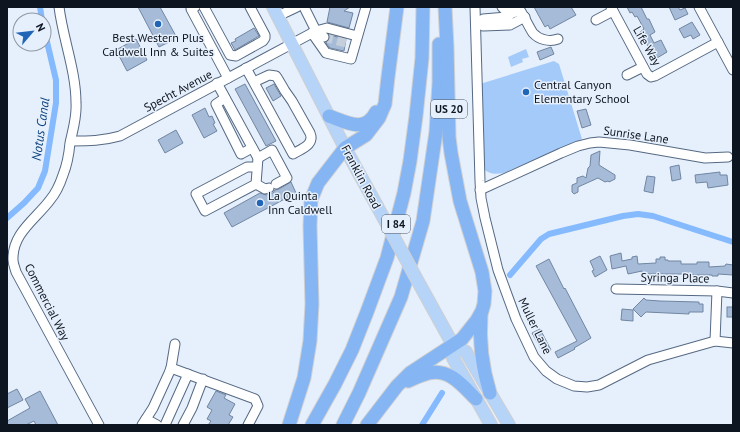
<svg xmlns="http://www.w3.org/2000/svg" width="740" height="432" font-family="'PT Sans',sans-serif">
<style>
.green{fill:#a4cafa}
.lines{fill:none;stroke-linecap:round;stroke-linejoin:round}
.canal{stroke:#85bafe;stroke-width:6}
.building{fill:#a5bbd8;stroke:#7186a2}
.minor-tunnel{stroke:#c5cfdb;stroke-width:9;stroke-dasharray:9 4.5;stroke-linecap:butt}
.minor-casing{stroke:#556983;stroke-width:11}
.major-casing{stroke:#cfd0d2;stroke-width:14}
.highway-casing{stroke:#cfd0d2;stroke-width:15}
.minor{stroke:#fff;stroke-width:9}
.major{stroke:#b6d3f8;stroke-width:12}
.highway{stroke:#85b5f3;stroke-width:13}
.major-bridge-casing{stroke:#cfd0d2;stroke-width:14;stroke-linecap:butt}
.major-bridge{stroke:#b6d3f8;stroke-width:12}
.poi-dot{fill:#2166b6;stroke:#e6f0fc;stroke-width:1.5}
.labels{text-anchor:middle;stroke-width:3;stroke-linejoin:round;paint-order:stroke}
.shield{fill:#e6f0fc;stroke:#4e5762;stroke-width:1}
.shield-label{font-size:11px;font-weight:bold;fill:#0d1520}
.poi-label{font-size:12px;fill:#0d1520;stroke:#e6f0fc;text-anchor:start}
.street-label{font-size:12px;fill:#0d1520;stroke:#e6f0fc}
.water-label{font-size:13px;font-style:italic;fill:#0e437f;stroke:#e6f0fc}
</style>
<rect width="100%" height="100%" fill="#e6f0fc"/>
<g class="green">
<path d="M526,49L529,57L522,59L523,62L511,67L508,57Z"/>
<path d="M554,61L559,64L582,139L504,173C496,174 489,175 483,168L480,84Z"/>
</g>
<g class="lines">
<g class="canal">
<path d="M40,7L42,20"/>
<path d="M7,218L24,203L38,188L45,171L56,103V80L44,29"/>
<path d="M510,275L541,239L549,234L623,216L638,214L653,216L733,242"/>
<path d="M422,425L442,393"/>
</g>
</g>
<g class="building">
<path d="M138,7H160L177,38L159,47Z"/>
<path d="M330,7H350L344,11L353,13L349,28L327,22Z"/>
<path d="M534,7H571L576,15L550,29L548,25L545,27Z"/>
<path d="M627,7H641L647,19H649L655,32L650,35L654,43L661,40L667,52L657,58L652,49L650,50L640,32L644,29L637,16L635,17L632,12L630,13Z"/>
<path d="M669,7H678L680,10L685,8L688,14L675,20Z"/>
<path d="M692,22L700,35L693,39L691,35L684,38L679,29Z"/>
<path d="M254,28L259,36L235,50L231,43L236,41L235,39Z"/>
<path d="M329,35L346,39L344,51L330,48L326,43L330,39Z"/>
<path d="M136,39L147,60L127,71L116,50Z"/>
<path d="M551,47L554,54L540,60L537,52Z"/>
<path d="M245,84L276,141L266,146L235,89Z"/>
<path d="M274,84L281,96L273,101L266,88Z"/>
<path d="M205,108L209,117L212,116L215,123L213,124L217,131L204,138L192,115Z"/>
<path d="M586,109L591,125L582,128L577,111Z"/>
<path d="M176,130L183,143L165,153L158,140Z"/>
<path d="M600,151L599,165L615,175V179L609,182L608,181L605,182L598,178L578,187V192L574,194L572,192V185L577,183V178L583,176L586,178L588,168L590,166L591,155Z"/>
<path d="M679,165L681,179L672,181L670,167Z"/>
<path d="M720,172V175H727L728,185L708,188L707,182L696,183L695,175Z"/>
<path d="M647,176L655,177L653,193L644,191Z"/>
<path d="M291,182L296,193L232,227L224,213L260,193L266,195L270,194L273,193L275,190L279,189Z"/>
<path d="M621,253L622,261L632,259V257L637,256L638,264L656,263V259H660V257H665V260H668V261H681V264H697V262H709V267L725,266L726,264L733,265V275L718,274V276H712V275H683V274H642V271L628,274L626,266L612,269L610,256Z"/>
<path d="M600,256L607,270L595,277L592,271L594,270L590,261Z"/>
<path d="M549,259L564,289L565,288L591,338L574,348L575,349L558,358L555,352L577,341L536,266Z"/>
<path d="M644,298L646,300L660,301L699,302V304H703V312H689V314L646,312L641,317L633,309Z"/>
<rect x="727" y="307" width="6" height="10"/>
<path d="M622,309L633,310V321L621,320Z"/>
<path d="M540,329L551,350L544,354L532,333Z"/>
<path d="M17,389L23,400L7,408V394Z"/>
<path d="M40,391L58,425H36L34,421L26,425H7V421L30,408L25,399Z"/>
<path d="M216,391L226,395L224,398L235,404L229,415L233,417L228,425H208L211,421L207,419L212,410L207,407Z"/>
</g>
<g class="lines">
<path class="minor-tunnel" d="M324,37L346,43"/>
<g class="minor-casing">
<g id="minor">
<path d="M59,7C63,39 76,71 76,103C77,117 73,129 70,143C69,154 67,165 63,175C60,184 56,193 50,200C36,219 12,233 13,260C13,264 15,268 16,272L99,425"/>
<path d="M195,7L191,9L228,78"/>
<path d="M204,7L230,55L236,56L263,41L265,38V35L250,7"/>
<path d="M304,7L316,31L312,33L324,37"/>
<path d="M475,7L480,181L481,198L485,218L498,270L516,319L534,357L546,371L557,379L574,386L587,387L599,385L648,360L715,341L733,343"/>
<path d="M502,7C506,12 510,14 516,12"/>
<path d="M611,7L647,74L651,77L655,76L718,42"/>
<path d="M699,7L733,70"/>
<path d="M520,10C524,16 530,29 533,33C539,40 550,42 558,39"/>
<path d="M512,13L507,17L483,19L478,22L483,26L510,25L525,17"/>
<path d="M278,16L297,7"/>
<path d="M596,20L613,11"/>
<path d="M316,31L327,28L357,36"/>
<path d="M246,68L293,154C301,149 315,145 310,133L292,101L285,91L278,79L276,76L269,75L254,82"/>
<path d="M627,75L643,67"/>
<path d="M217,83L258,158L256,184L205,211L196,194L247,167H257"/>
<path d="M225,98L216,104L241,154L252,148"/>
<path d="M71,141C89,141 102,141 120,136L312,33L326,53L351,59L366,7"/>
<path d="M258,158L272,150L287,178L276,184"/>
<path d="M256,184L265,189L269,188"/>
<path d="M480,190L561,153L578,146L590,143L599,142L630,145L705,158L728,157"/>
<path d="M616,289L717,291L733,293"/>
<path d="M715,341L717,291"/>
<path d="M171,368L255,399L258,406L248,425"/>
<path d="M146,419L157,425"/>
<path d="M142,425L153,408L169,373L171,368L175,344"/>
<path d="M165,425L188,374"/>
<path d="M183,425L192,408L203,379"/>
</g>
</g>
<g class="major-casing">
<g id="major">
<path d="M273,7L345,148L377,206"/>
<path d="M421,287L453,345V358L491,425"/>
<path d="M453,345L466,352L509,425"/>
</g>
</g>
<g class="highway-casing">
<g id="highway">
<path d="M329,116C346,122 365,134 376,112"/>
<path d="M481,314C479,341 482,367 490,393"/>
<path d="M408,381C415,378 421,375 429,373C449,368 463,386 476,399"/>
<path d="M289,425L304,378L310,341L312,304L310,226L311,200L318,183L328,170L345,148L366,135L379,118L385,104L388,77L397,7"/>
<path d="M312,425L335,384L352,350L367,312L387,258L404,193L410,161L416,116L422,58L423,7"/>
<path d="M343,425L359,393L401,297L423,221L436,132L439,83V44"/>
<path d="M367,425L397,386L410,373L462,339L477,320L482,311L484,304L485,291L482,272L460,201L451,153L449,137L447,47L445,7"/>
</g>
</g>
<use href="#minor" class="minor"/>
<use href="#major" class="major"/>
<use href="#highway" class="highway"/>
<g class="major-bridge-casing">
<path id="major-bridge" d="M377,206L421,287"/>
</g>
<use href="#major-bridge" class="major-bridge"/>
</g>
<g class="poi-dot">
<circle cx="158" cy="24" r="4"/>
<circle cx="526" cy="92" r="4"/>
<circle cx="260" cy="203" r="4"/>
</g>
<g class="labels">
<g class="shield">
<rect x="431" y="100" width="36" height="18" rx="3"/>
<rect x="382" y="215" width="28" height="18" rx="3"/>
</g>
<g class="shield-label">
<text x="449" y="113">US 20</text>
<text x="396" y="228">I 84</text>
</g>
<g class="poi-label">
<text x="158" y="42" text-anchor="middle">Best Western Plus<tspan x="158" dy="14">Caldwell Inn &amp; Suites</tspan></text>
<text x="534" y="89">Central Canyon<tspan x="534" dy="14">Elementary School</tspan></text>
<text x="268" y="200">La Quinta<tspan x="268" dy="14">Inn Caldwell</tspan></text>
</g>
<g class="street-label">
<text transform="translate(647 46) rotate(60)" y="4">Life Way</text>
<text transform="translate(178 91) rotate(-28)" y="4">Specht Avenue</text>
<text transform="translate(636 135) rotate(8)" y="4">Sunrise Lane</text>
<text transform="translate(361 177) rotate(62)" y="4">Franklin Road</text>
<text transform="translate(675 278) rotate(1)" y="4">Syringa Place</text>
<text transform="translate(47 302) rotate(63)" y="4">Commercial Way</text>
<text transform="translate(535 326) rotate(64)" y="4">Muller Lane</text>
</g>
<g class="water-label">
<text transform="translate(40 129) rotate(-82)" y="5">Notus Canal</text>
</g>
</g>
<rect width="740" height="432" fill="none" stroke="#0d1520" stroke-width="16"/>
<g transform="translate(32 32) rotate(62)"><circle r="19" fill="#e6f0fc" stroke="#8f98a4"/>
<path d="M0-3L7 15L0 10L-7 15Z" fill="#2166b6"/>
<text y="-6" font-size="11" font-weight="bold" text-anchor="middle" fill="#0d1520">N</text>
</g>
</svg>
